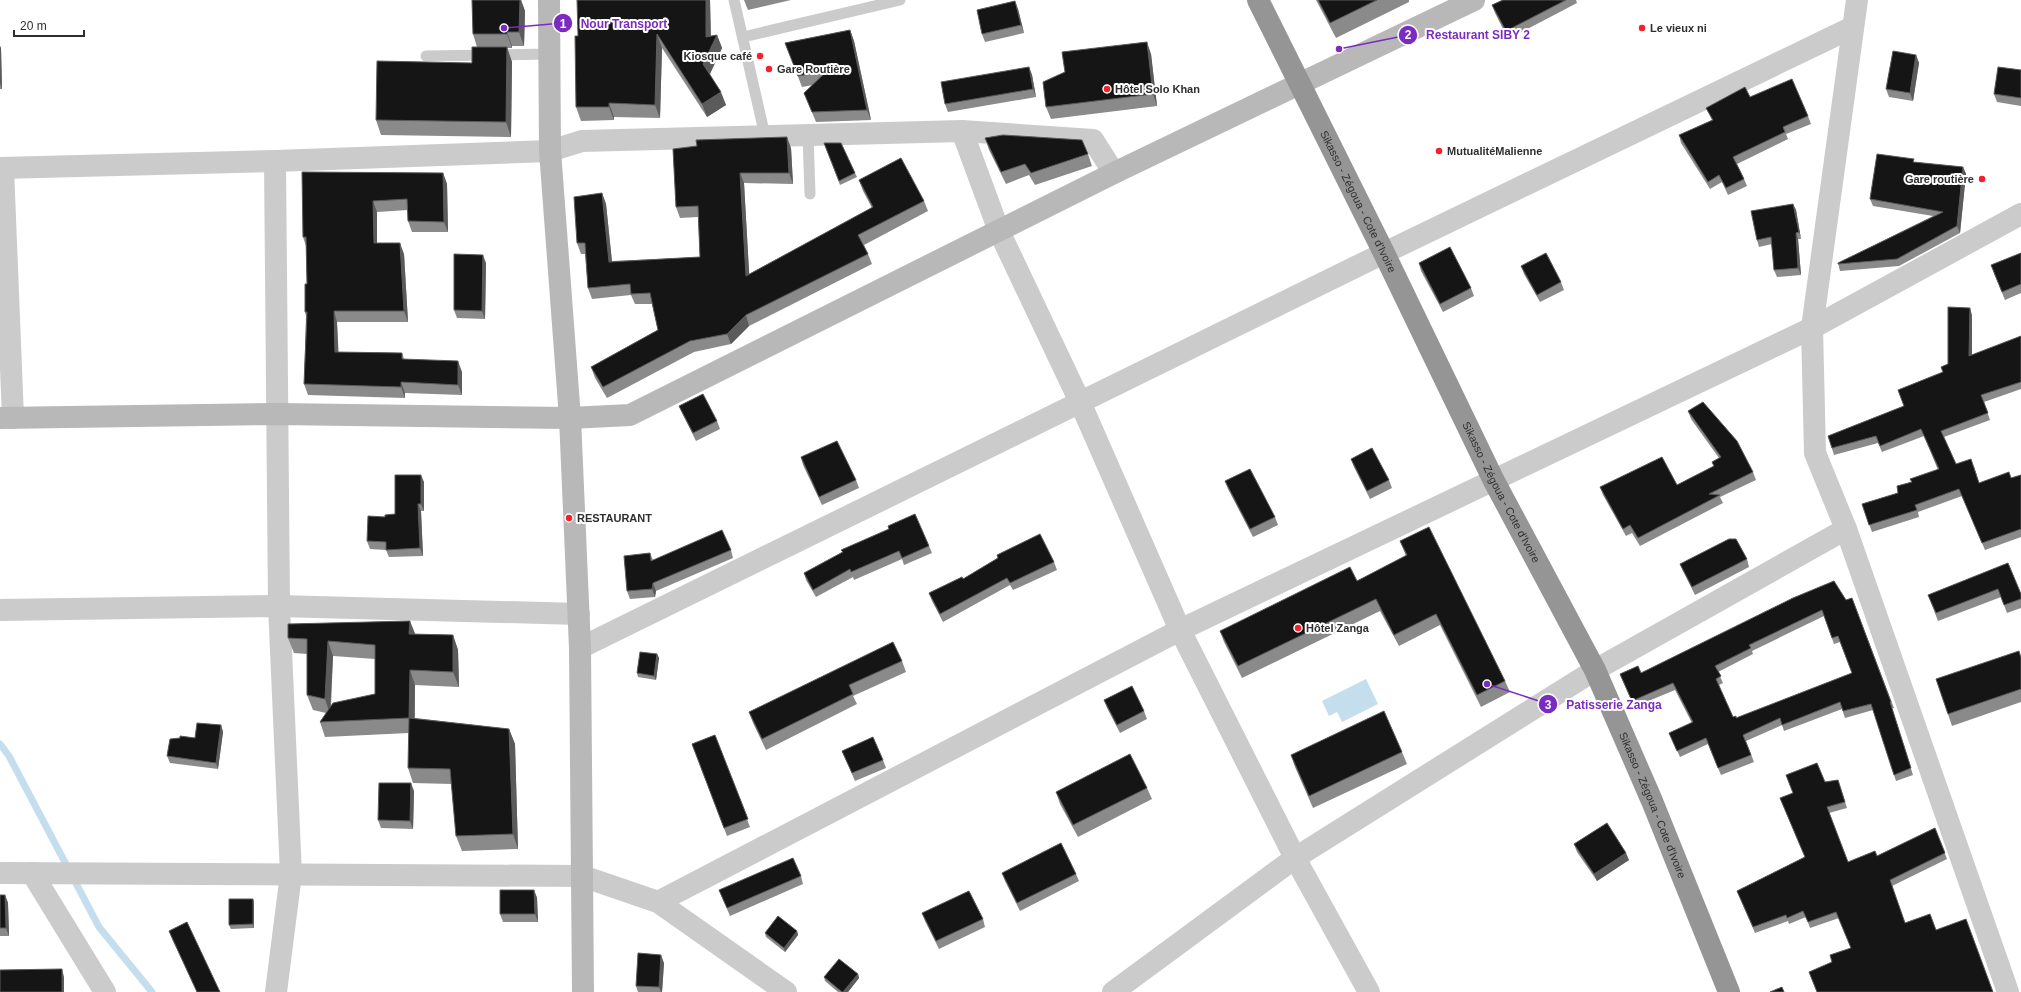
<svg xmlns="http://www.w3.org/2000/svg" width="2021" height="992" font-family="Helvetica,sans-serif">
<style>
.water{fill:#c5deee}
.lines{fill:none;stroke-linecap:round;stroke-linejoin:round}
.stream{stroke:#c5deee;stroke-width:7}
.lane{stroke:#cbcbcb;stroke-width:11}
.street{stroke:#cbcbcb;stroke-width:22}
.secondary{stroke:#b8b8b8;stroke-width:22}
.highway{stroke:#959595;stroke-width:22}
.wall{fill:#8a8a8a;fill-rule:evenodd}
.shaded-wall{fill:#5b5b5b}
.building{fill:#151515;stroke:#5b5b5b;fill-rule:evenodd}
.poi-dot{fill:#f4212d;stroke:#fff;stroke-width:1.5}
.labels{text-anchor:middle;stroke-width:4;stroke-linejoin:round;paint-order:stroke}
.poi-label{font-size:11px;font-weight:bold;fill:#2e2e2e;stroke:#fff;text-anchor:start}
.street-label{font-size:11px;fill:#2e2e2e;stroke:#fff}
.leader{fill:none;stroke:#7b2cbf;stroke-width:1.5}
.callout-dot{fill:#7b2cbf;stroke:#fff;stroke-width:1.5}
.mark-label{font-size:12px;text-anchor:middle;font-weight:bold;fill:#fff}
.callout-label{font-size:12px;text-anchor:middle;font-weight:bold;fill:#7b2cbf;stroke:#fff;stroke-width:4;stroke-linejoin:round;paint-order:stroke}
</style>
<rect width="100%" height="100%" fill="#fff"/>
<path class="water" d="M1366,679L1378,704L1342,722L1337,712L1329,716L1322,701Z"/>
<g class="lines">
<path class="stream" d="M0,744L9,756L99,927L152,992"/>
<g class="lane">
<path d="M734,0L765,136"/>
<path d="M743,37L900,0"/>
<path d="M426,56L549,54"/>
<path d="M808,135L810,194"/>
</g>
<g class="street">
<path d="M1857,0L1812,328L1815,453L1846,529L2008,992"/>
<path d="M962,131L999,231L1080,402L1180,630L1295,858L1369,992"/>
<path d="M275,161L279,606L291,874L276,992"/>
<path d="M0,168L275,161L550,151L582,141L962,131L1093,140L1114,173"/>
<path d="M3,168L13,418"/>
<path d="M0,610L279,606L579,614"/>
<path d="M580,648L1384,253L1853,27"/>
<path d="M0,873L582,876L658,902L786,992"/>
<path d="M32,873L105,992"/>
<path d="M658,902L1180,630L1812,328L2021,214"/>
<path d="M1113,992L1295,858L1595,670L1846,529"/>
</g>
<g class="secondary">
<path d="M549,0L550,151L570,418L580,648L583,992"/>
<path d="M0,418L278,414L570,418L630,415L1114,173L1474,0"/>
</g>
<path class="highway" id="s1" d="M1258,0L1384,253L1494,481L1595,670L1652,801L1729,992"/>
</g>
<g class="wall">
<path d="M472,0H521L525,11L524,46H512V48H507L512,62L511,137L381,135L376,120L472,63L477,47L473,34Z"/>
<path d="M710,0L711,36L717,35L722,48L710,74L726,105L707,117L662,48L660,118L614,117V120L581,121L576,107L578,36Z"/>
<path d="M744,0H791L748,10Z"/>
<path d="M1316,0H1409V2L1336,38Z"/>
<path d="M1503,0H1576L1577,3L1508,39L1495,13L1492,5Z"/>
<path d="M1018,9L1024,33L985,42L982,34Z"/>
<path d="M850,30L854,41L871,120L816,122L804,93L813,85L802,87L785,43Z"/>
<path d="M0,46L1,48L2,89H0Z"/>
<path d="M1151,54L1157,106L1051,119L1046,107Z"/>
<path d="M1916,55L1919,63L1913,101L1889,97L1886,89Z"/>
<path d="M1029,67L1032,75L1036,97L948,112L945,104Z"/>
<path d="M2021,70V106L1997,102L1994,94Z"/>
<path d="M1750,97L1808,116L1811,124L1786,134L1788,139L1737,164L1744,179L1747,186L1728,195L1722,182L1710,189L1681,143L1679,135L1712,120L1706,108Z"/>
<path d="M985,138L1088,154L1092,166L1035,185L1029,175L1006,184L989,150Z"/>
<path d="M824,143L855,173L857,177L840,185Z"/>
<path d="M791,148L793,184L744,183L749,274L872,208L863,191L859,180L924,201L928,211L864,245L868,254L872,264L749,326L731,344L694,352L607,398L595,378L591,367L658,330L652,304H635L631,295L592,299L588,288L585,254H581L577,243L602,193L606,204L612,261L700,257L698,217L680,218L676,207L673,149Z"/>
<path d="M1915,162L1963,167L1966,174L1960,233L1899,266L1840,271L1838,263L1933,216L1873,206L1870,199Z"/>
<path d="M302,172L443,173L447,184L448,232H412L408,221V210L377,212V243L404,254L408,322H337L338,352L402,353L404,359L462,372V395L405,393V398L308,395L304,384L306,316L305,312L307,284L306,246L303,237Z"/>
<path d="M1793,204L1796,210L1801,239H1798L1801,275L1777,277L1774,270L1772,244L1759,247L1757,240Z"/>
<path d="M2021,253V293L2005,300L1994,273Z"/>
<path d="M486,263L485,319L457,318L454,310Z"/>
<path d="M1419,263L1471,288L1474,296L1443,312L1421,271Z"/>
<path d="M1521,266L1561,282L1564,290L1540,302L1524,274Z"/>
<path d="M1972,315V355L2021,336V389L1984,402L1990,420L1944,437L1956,464L1974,466L1979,483L2011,478L2021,475V537L1985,550L1962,496L1918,512L1919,517L1872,532L1862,504L1898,493L1912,482L1938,470L1924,436L1882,452L1878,443L1834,455L1828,436L1904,406L1898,390L1943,372L1948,364Z"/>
<path d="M679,406L717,421L720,429L696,441L682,413Z"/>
<path d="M1688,411L1753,472L1756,480L1720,497L1723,503L1640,546L1632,533L1626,536L1603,495L1600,487L1677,485L1714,466L1712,462L1719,458L1691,419Z"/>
<path d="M801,457L856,480L859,488L822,505L803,465Z"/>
<path d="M1351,459L1389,480L1392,488L1370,499L1354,467Z"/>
<path d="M1225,481L1275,517L1278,525L1253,537L1228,489Z"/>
<path d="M424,482V511H421L423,556L389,557L386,550L370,549L367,541L385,517L395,514Z"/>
<path d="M1400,541L1505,681L1510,692L1481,707L1440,625L1399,646L1380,611L1242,678L1224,642L1220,631L1357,581L1406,556Z"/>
<path d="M929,546L932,553L904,565L902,559L854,580L853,577L816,597L806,580L804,573L842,552Z"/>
<path d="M731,550L733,558L656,591L655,597L630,599L627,591L650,553L653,560Z"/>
<path d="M997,555L1054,562L1057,570L1013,590L1010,585L943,622L932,601L929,593L963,579L998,558Z"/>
<path d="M1747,559L1749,567L1695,595L1683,571L1680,564Z"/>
<path d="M2008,563L2021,594V608L2007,613L2001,597L1938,621L1928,595Z"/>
<path d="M1852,598L1894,708H1892L1913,775L1896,781L1873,710L1845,718L1842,709L1784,731L1782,725L1746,741L1754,762L1721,775L1708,744L1680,757L1669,733L1692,723L1675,690L1634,707L1620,674L1641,673ZM1824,616L1834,644L1840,642L1852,673L1736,718L1733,717L1719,685L1723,683L1718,672L1753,654L1752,651Z"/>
<path d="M415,634L453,635L458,650L459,687L415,685V718L509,729L515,744L518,849L462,851L456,836L452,784L413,783L408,768L409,733L325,737L320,722L326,713L313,710L307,695V654L294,653L288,638ZM333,656L375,659V694L331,707Z"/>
<path d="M657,654L659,658L656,680L638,677L637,673Z"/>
<path d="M2021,657V702L1952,726L1936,679Z"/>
<path d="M902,661L906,672L853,696L857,704L766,750L753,723L749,712Z"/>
<path d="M1104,700L1144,711L1147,719L1120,733L1107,708Z"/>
<path d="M221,725L223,732L218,769L170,763L167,756L195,738Z"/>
<path d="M715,735L750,827L727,836L692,744Z"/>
<path d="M842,751L883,760L886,768L855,781Z"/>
<path d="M1402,752L1407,764L1313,808L1295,767L1291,755Z"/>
<path d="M1838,780L1847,808L1829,813L1848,862L1877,856L1935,828L1947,859L1892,886L1905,923L1936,930L1993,992L1832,962L1851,948L1839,918L1810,928L1806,917L1789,924L1788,921L1755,933L1737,891L1805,857L1780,798L1825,782Z"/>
<path d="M1147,788L1152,799L1078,837L1060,804L1056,792Z"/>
<path d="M414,791L413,829L381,828L378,820Z"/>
<path d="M1574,844L1629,860L1597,881L1577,852Z"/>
<path d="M1002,873L1076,874L1079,881L1020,911L1005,881Z"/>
<path d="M801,876L803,884L730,916L719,890Z"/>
<path d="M534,890L537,898L538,922H503L500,914Z"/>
<path d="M0,895H5L8,903L9,936H0Z"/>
<path d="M253,899L254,903V928L231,929L229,925Z"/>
<path d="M922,913L983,919L985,927L939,949L925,921Z"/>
<path d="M169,931L220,992H197L172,939Z"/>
<path d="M797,931L798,935L785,952L766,937L765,933Z"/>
<path d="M664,963L662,992H638L636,986Z"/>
<path d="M858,974L859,978L848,992H838L825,981L824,977Z"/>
</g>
<g class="shaded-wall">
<path d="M520,0H521L525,11L524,46L519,32Z"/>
<path d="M706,0H710L711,48L717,35L722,48L708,78L703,64L706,37Z"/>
<path d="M1015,1L1018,9L1024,33L1021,25Z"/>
<path d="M850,30L854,41L871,120L867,110Z"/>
<path d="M507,32L512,46V48L507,34Z"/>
<path d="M657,34L662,48L660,118L655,105Z"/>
<path d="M1147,42L1151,54L1157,106L1153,94Z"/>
<path d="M0,46L1,48L2,89L0,83Z"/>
<path d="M507,47L512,62L511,137L506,122Z"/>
<path d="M1916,55L1919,63L1913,101L1910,93Z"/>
<path d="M1029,67L1032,75L1036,97L1033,89Z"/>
<path d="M721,92L726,105L707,117L702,104Z"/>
<path d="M609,103L614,117V120L609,107Z"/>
<path d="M787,137L791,148L793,184L789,173Z"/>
<path d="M1963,167L1966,174L1960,233L1957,226Z"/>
<path d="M443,173L447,184L448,232L444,222Z"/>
<path d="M740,173L744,183L750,287L746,276Z"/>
<path d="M602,193L606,204L613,272L609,262Z"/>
<path d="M373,201L377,212V254L374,243Z"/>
<path d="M1793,204L1796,210L1801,239L1799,232Z"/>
<path d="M1796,233L1798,239L1801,275L1798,268Z"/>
<path d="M400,243L404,254L408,322L404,311Z"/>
<path d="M483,255L486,263L485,319L482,311Z"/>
<path d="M1970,308L1972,315V363L1969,356Z"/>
<path d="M334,311L337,322L339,362L335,352Z"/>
<path d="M746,315L749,326L731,344L727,334Z"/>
<path d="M458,361L462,372V395L458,385Z"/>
<path d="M401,382L405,393V398L401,387Z"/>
<path d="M421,475L424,482V511L421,504Z"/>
<path d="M418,504L421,511L423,556L420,548Z"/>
<path d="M653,583L656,591L655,597L652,589Z"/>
<path d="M410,621L416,636L409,634Z"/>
<path d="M453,635L458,650L459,687L453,672Z"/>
<path d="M328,641L333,656L330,714L325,699Z"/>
<path d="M657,654L659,658L656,680L654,676Z"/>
<path d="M410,670L415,685L414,733L409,718Z"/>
<path d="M221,725L223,732L218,769L216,763Z"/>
<path d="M509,729L515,744L518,849L513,834Z"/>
<path d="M411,783L414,791L413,829L410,821Z"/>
<path d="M1626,853L1629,860L1597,881L1594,874Z"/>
<path d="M534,890L537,898L538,922L535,914Z"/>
<path d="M5,895L8,903L9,936L6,928Z"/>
<path d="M253,899L254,903V928L253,924Z"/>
<path d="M797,931L798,935L785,952L784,948Z"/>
<path d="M661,955L664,963L662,992H661L659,987Z"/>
<path d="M62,969L64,977V992H62Z"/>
<path d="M858,974L859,978L848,992H843Z"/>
</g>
<g class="building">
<path d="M472,0H520L519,32H507V34H473Z"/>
<path d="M577,0H706V37L717,35L703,64L721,92L702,104L657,34L655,105L609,103V107H576L575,36H578Z"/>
<path d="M1318,0H1377L1330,23Z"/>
<path d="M1503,0H1566L1506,31L1492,5Z"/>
<path d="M1015,1L1021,25L982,34L977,10Z"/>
<path d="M850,30L867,110L812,112L804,93L827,71L798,76L785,43Z"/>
<path d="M1147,42L1153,94L1046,107L1043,82L1065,72L1062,52Z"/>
<path d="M472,47H507L506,122L376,120L377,61L472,63Z"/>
<path d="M1893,51L1916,55L1910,93L1886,89Z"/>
<path d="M1029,67L1033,89L945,104L941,82Z"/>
<path d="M1998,67L2021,70V98L1994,94Z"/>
<path d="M1792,79L1808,116L1783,127L1785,132L1733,157L1744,179L1726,188L1719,175L1708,182L1679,135L1713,120L1706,108L1745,87L1750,97Z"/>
<path d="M1003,135L1082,140L1088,154L1031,173L1025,164L1001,172L985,138Z"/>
<path d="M787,137L789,173H740L746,276L873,207L859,180L901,158L924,201L858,235L868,254L746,315L727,334L690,341L603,387L591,367L658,330L650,293L631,294L630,284L588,288L585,243H577L574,197L602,193L609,262L700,257L698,206L676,207L673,149L697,146L696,140Z"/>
<path d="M824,143H841L855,173L839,181Z"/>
<path d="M1877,154L1914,159L1913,162L1963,167L1957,226L1897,259L1838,264V263L1943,212L1870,199Z"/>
<path d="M302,172L443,173L444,222L408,221L407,199L373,201L374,243H400L404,311H334L335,352L402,353V359L458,361V385L401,382V387L304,384L307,312H305V284H307L306,237H303Z"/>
<path d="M1793,204L1799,232L1796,233L1798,268L1774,270L1771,237L1757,240L1751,211Z"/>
<path d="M1450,247L1471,288L1440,304L1419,263Z"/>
<path d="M1546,253L1561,282L1537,295L1521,266Z"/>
<path d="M2021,253V284L2002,292L1991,265Z"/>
<path d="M454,254L483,255L482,311L454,310Z"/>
<path d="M1948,307L1970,308L1969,356L2021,336V382L1981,395L1988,413L1941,431L1956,464L1971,459L1979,483L2009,472L2011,478L2021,475V529L1982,543L1959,489L1915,505L1917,510L1869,525L1862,504L1898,493L1897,486L1912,482L1910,479L1939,469L1921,429L1880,446L1876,436L1832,448L1828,436L1904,406L1898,390L1943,372L1941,367L1948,364Z"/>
<path d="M703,394L717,421L693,433L679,406Z"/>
<path d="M1703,402L1737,441L1753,472L1709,494L1720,495L1638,538L1630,525L1623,529L1600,487L1662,457L1677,485L1714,466L1712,462L1721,457L1688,411Z"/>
<path d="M837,441L856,480L819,497L801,457Z"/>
<path d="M1372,448L1389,480L1367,491L1351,459Z"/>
<path d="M1250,469L1275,517L1250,529L1225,481Z"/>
<path d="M395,475H421V504H418L420,548L386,550V542L367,541L368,516L385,517V515L395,514Z"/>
<path d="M915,514L929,546L902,558L899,551L851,572L850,569L813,590L804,573L843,552L841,550L889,529L888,526Z"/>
<path d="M1429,527L1505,681L1477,695L1436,614L1394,635L1376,599L1238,666L1220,631L1350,567L1357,581L1407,555L1400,541Z"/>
<path d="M722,530L731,550L653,583L652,589L627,591L624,556L650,553L651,561Z"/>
<path d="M1040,534L1054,562L1010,583L1007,578L940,614L929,593L962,577L963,579L998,558L997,555Z"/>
<path d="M1729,539H1736L1747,559L1692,587L1680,564Z"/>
<path d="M2008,563L2021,594V599L2004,605L1998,589L1936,613L1928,595Z"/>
<path d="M1834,581L1846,600L1852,598L1891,702H1890L1911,768L1894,775L1871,704L1843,711L1840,702L1782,725L1780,718L1743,735L1751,755L1718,768L1706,738L1677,751L1669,733L1693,722L1673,683L1632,701L1620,674L1638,666L1641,673L1793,598ZM1822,610L1832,638L1838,636L1852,673L1736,718V716L1733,717L1716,679L1721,676L1715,666L1751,648L1749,645Z"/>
<path d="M410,621L409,634L453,635V672L410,670L409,718L320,722L333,703L375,694V645L328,641L325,699L307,695V639L288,638V624Z"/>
<path d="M893,642L902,661L849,685L853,694L762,739L749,712Z"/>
<path d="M2019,651L2021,658V689L1948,714L1936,679Z"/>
<path d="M640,652L657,654L654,676L637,673Z"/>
<path d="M1132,686L1144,711L1117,725L1104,700Z"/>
<path d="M1384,711L1402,752L1309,796L1291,755Z"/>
<path d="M409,718L509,729L513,834L456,836L450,769L408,768Z"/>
<path d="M197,723L221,725L216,763L167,756L170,739L180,738V736L195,738Z"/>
<path d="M715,735L748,819L724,828L692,744Z"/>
<path d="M873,737L883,760L852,773L842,751Z"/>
<path d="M1130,754L1147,788L1073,825L1056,792Z"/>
<path d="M1817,763L1825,782L1838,780L1845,802L1827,807L1848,862L1875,851L1877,856L1935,828L1945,853L1890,880L1905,923L1930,914L1936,930L1966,919L1993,992H1817L1809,972L1832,962L1830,955L1851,948L1836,912L1808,922L1803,911L1787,918L1786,915L1753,927L1737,891L1805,857L1780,798L1793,793L1786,775Z"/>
<path d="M379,783H411L410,821L378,820Z"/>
<path d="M1607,823L1626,853L1594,874L1574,844Z"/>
<path d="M1061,843L1076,874L1017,903L1002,873Z"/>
<path d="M793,858L801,876L727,908L719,890Z"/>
<path d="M500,890H534L535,914H500Z"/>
<path d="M969,891L983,919L936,941L922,913Z"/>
<path d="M0,895H5L6,928H0Z"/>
<path d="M229,899H253V924L229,925Z"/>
<path d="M778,916L797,931L784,948L765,933Z"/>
<path d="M187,922L220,992H197L169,931Z"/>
<path d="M638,953L661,955L659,987L636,986Z"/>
<path d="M839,959L858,974L843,992H842L824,977Z"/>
<path d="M62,969V992H0V970Z"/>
<path d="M1782,987L1784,992H1770Z"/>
</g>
<g class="poi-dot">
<circle cx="1642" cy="28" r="4"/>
<circle cx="760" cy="56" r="4"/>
<circle cx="769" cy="69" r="4"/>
<circle cx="1107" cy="89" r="4"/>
<circle cx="1439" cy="151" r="4"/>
<circle cx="1982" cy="179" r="4"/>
<circle cx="569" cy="518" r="4"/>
<circle cx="1298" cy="628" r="4"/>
</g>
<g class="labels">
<g class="poi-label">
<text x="1650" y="32">Le vieux ni</text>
<text x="752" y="60" text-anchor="end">Kiosque café</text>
<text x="777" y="73">Gare Routière</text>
<text x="1115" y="93">Hôtel Solo Khan</text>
<text x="1447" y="155">MutualitéMalienne</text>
<text x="1974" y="183" text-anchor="end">Gare routière</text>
<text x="577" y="522">RESTAURANT</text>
<text x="1306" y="632">Hôtel Zanga</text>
</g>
<g class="street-label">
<text dy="4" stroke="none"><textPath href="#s1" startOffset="225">Sikasso - Zégoua - Cote d'Ivoire</textPath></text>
<text dy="4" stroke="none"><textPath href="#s1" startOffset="549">Sikasso - Zégoua - Cote d'Ivoire</textPath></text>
<text dy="4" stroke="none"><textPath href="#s1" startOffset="897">Sikasso - Zégoua - Cote d'Ivoire</textPath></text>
</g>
</g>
<path class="leader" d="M504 28L563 23M1339 49L1408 35M1487 684L1548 704"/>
<g class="callout-dot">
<circle cx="504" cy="28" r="4"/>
<circle cx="1339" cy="49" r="4"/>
<circle cx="1487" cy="684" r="4"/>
<circle cx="563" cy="23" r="10"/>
<circle cx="1408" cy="35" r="10"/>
<circle cx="1548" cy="704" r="10"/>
</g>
<g class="mark-label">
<text x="563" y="28">1</text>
<text x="1408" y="39">2</text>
<text x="1548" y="709">3</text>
</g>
<g class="callout-label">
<text x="624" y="28">Nour Transport</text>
<text x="1478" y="39">Restaurant SIBY 2</text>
<text x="1614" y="709">Patisserie Zanga</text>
</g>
<path d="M14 30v6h70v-6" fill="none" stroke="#2e2e2e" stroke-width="2"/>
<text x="20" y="30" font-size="12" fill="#2e2e2e" stroke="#ffffff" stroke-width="3" paint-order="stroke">20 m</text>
</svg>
